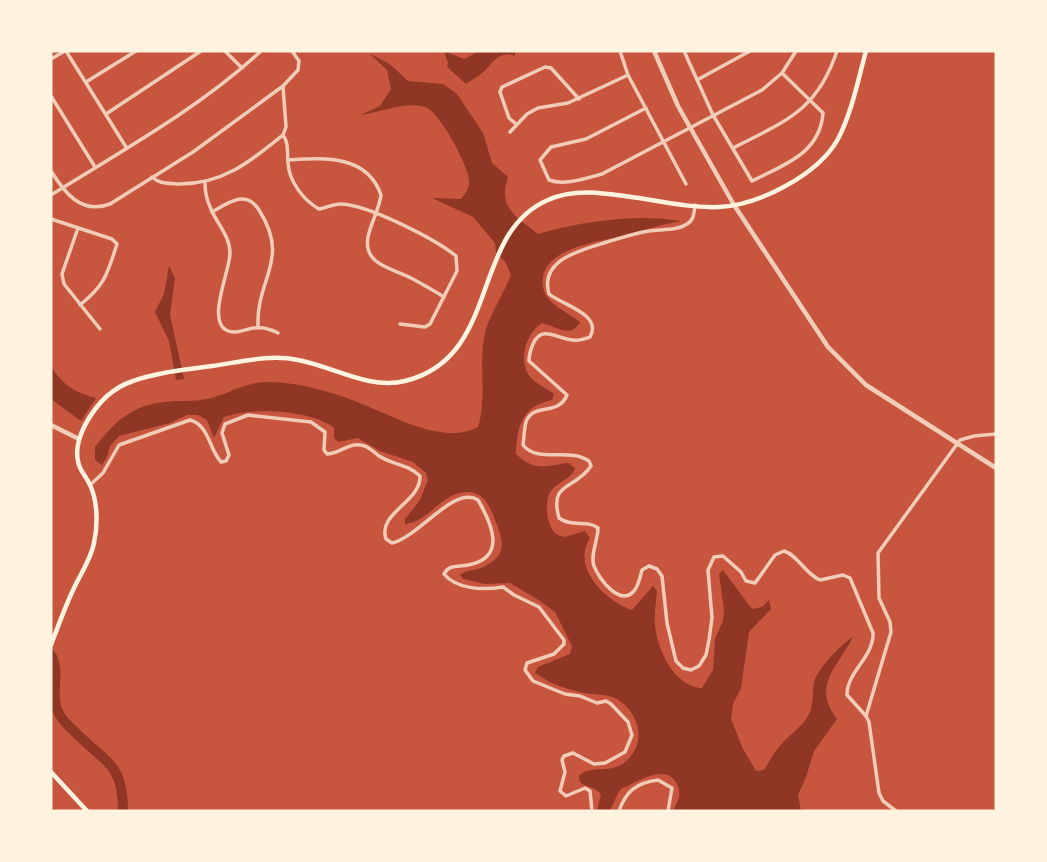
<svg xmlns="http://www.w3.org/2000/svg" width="1047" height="862" font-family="'Golos Text',sans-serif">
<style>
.water{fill:#8f3625}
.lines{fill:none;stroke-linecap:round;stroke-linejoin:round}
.river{stroke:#8f3625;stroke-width:10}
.minor{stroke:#f1ccb7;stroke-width:3.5}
.tertiary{stroke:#f1ccb7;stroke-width:4.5}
.secondary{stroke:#fff3e0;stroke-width:4.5}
</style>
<rect width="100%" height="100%" fill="#c8553d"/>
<g class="water">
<path d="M444,51L464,59L480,51H515V56C498,50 493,64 481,74C477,77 471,80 466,84L447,67L448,63Z"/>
<path d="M369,53L391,65L408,81L443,84L457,94L483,133L492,163L508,177C497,208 517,217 538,234C578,222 639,213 680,221C659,225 638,232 617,237C591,243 533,251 544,291C548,304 570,314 580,322C570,339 558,327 542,323C526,333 517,362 531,378C537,384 546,388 554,394L552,400C522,406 517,426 516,454C535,472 545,466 568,463L575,468C571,480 558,481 551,491C544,500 546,524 555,533C556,534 563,537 565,537L585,531L590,538C571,567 605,601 632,610L653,586L657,591C656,602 654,614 655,625C657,649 674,687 702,688L713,670L715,639L723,621L724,610L719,574L723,570L752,609L762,607L769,600L771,609L749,632L741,688L733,704L731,719L743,749L756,771L764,770C769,762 773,754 779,747C788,735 803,727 809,714C814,705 812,692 814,682C816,671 843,642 853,637C838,667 811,685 837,719L814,751L806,777L798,795L801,811H673C678,801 682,795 677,784C666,762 637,782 621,789C615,796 615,804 609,811H597L601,794C594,786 586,788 580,782L579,776C591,764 610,774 624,763C647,745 641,714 617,699C608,694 595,695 585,693C568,690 549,683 535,673L538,667L570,654L572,646L555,612L540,601L510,583L485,584L463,579L460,575C467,569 477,571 485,566C508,555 503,540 495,520C490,506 483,491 466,492C441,493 429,522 405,524V519L420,500L428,480L426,473L413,462L380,451L358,438L338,442L334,438V428C312,410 251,407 224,417L214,438L207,420L198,415H187L170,423L119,436L110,446L107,457L102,465L95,460V447C115,422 130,406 164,402C178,400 193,402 207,399C226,395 248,381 268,382C295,382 326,390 352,400C387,412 441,447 478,427C488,395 477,361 486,329C492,311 504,293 511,275L506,263L496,252L495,243L473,217L432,198L461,199C466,193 470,187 469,179C467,163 439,111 425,107C407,101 380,112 361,115L380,106L391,89L387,70Z"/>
<path d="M169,266L175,278L170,315L184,379L176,380L169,341L155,312L164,294Z"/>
<path d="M51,366C62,385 76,393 96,398L81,421L51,399Z"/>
</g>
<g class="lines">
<path class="river" d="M51,655C61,673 50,691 57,709C60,718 67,725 74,731C104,762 123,762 123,811"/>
<g class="minor">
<path d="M66,51L126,147"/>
<path d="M225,51L242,68"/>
<path d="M620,51L628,75L686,184"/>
<path d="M684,51L713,115L752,181C783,165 820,154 823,113L782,73"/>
<path d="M51,59L65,51"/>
<path d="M697,80L750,51"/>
<path d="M86,82L136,51"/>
<path d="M51,96L95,167"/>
<path d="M646,108L586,139L551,147L540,160L549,180C565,186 586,178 602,174L762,90L782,73L796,51"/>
<path d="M106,114L201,51"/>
<path d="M516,124L509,118L500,92L502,87L545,67L551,68L579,99"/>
<path d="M510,132L527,114L538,108L568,103L628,75"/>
<path d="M283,135C289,143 287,153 288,163C289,181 303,200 319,209C326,208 333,204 340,204C367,204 435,239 456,256L457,271L430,324L425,327L400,324"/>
<path d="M733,148C786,121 817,111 837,51"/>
<path d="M288,160C323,158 367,154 381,195C379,210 371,222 368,237C363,265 392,268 411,278C422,284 433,290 444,297"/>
<path d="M51,171C64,192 81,215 110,204L193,152L283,86L298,70L299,61L292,51"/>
<path d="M152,177C160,184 167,183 177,184C222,185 250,162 283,135L286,127L283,86"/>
<path d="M205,183C205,192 207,201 211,209C217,224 230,236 230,253C230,271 207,319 226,330C241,338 252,319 278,333"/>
<path d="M51,195C123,150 198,109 261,51"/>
<path d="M695,205C694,213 694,220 687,224C677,231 661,229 649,231C635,233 621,238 607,242C582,250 539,259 549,294C562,305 603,314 590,337C584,339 579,341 573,340C557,339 542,324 533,344C530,351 529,354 529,361L567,395C558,417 533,402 526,422C524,429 524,438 523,445C538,464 570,447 589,461L591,466C574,491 549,481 559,518C573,528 586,519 598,528C598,540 590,555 594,566C599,579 620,607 634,591C639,585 640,577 642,570L649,566L657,569L662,576L667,623L676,661L683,668L691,670L699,666L706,655L709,640L712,618L708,570L714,557L723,556L741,572L746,581L755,583L775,555L784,551C799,556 805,574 820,580L843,575L850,578L873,633C874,657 847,671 847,695L866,716L869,722L879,793L883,801L896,811"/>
<path d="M212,212C228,203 246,189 259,210C291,260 256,278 258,326"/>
<path d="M51,219L112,239L117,244C107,274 106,284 80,305"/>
<path d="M78,228L62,274L64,284L100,329"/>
<path d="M90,485L103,473L119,445L190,420C209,425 209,449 221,462L226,461L229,455L222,433L225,424L248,415L311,422L325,432L324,450L327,454C337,454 344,447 354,445C366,443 371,450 379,456C393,465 408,464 420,476C421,502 377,513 386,539L392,543C419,537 454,485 478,500C492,524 507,558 468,565C458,567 449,564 444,574C457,590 484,590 503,587L514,595L539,607L564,640V644L554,654L527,663L525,670L533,681L565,694L580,696L597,703L606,701L611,704L628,722L632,735L625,752L605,763L594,764L573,753L564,756L562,760L565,772L560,791L566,796L585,788L590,791L592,811"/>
<path d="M866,716L891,632L890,622L879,598L878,553L960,440L974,436L996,434"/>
<path d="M619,811C626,791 636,783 658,780L672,788L668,811"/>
</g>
<g class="tertiary">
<path d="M654,51L678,106L734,205L828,347L866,385L996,468"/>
<path d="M51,425L79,439"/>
</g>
<g class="secondary">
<path d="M51,645C58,626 65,607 74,588C81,573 91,559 94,543C98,525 98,500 89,483C86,476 79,470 78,461C73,439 91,411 107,396C114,390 124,384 133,381C158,372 186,370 212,366C240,362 270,354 298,360C332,366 369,390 405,381C502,357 469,234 548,200C578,186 614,195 645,199C669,203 695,208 719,207C759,205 818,175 838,139C852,112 858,80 866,51"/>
<path d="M51,772L87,811"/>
</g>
</g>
<rect width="1047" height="862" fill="none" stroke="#fff3e0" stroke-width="105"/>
</svg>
